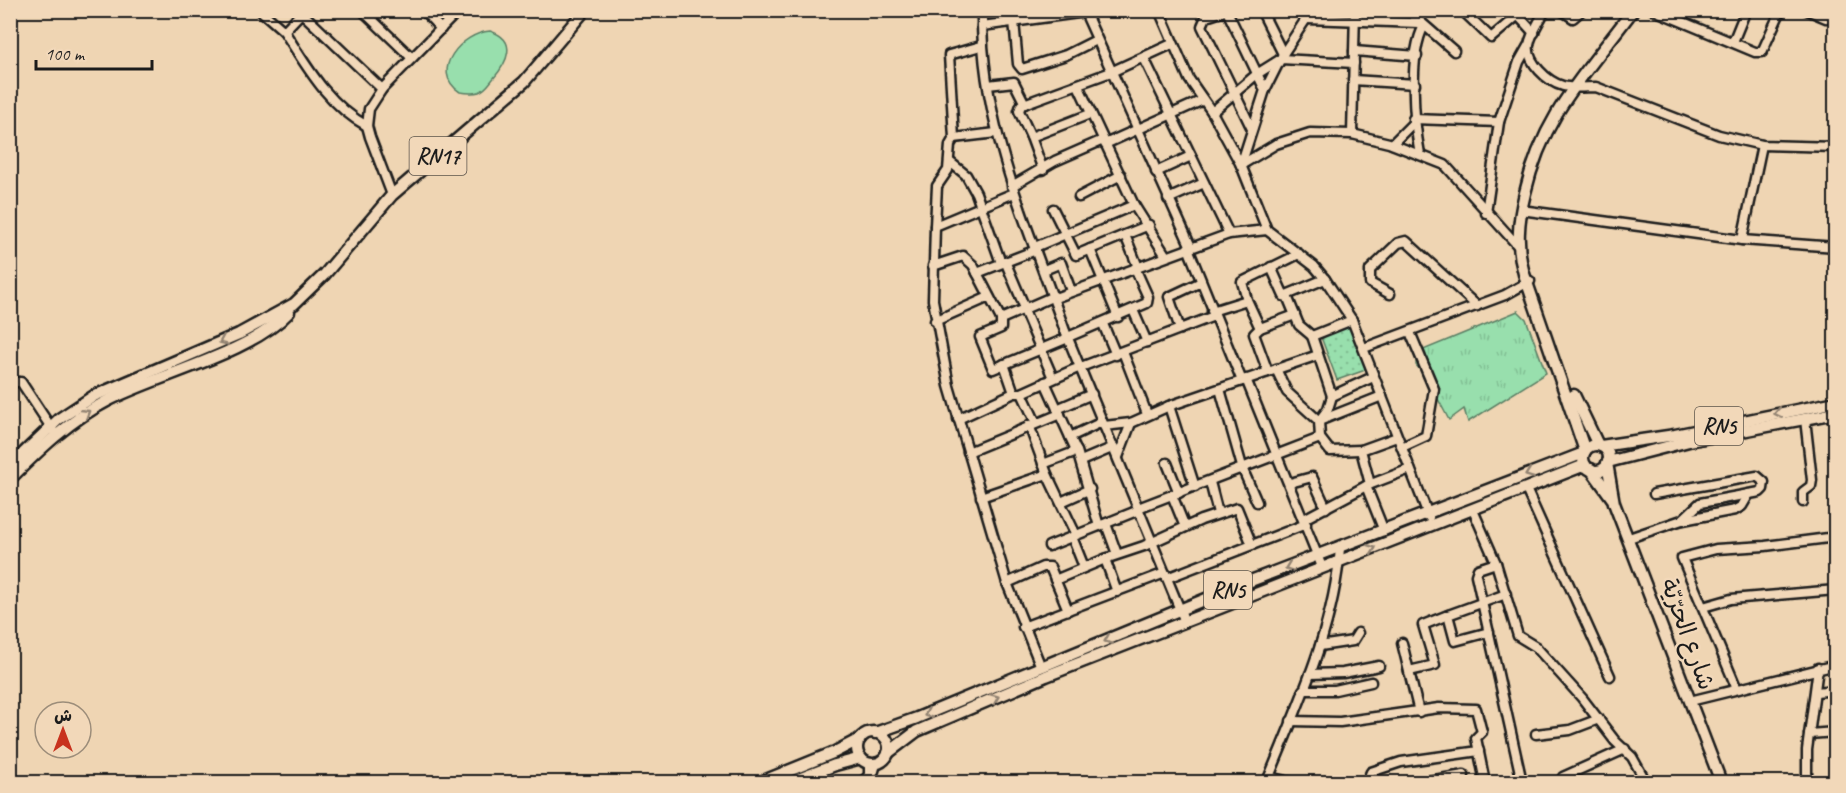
<svg xmlns="http://www.w3.org/2000/svg" width="1846" height="793" font-family="Caveat,'Playpen Sans Arabic',sans-serif">
<style>
.grass{fill:url(#grass-tufts);stroke:#5a7e64;stroke-width:1.5}
.park{fill:url(#park-dots);stroke:#5a7e64;stroke-width:1.5}
.pitch{fill:#98dfad;stroke:#5a7e64;stroke-width:1.5}
.lines{fill:none;stroke-linecap:round;stroke-linejoin:round}
.minor-casing{stroke:#1c1c1c;stroke-width:13}
.major-casing{stroke:#1c1c1c;stroke-width:15}
.minor{stroke:#f2d8b9;stroke-width:8}
.major{stroke:#f2d8b9;stroke-width:10}
.oneway{stroke:#928372}
.labels{text-anchor:middle;stroke-width:5;stroke-linejoin:round;paint-order:stroke}
.shield{fill:#f2d8b9;stroke:#5c544b;stroke-width:1.5}
.shield-label{font-size:22px;font-weight:bold;fill:#1c1c1c}
.street-label{font-size:24px;fill:#1c1c1c;stroke:#f2d8b9}
</style>
<defs>
<pattern id="grass-tufts" width="24" height="20" patternUnits="userSpaceOnUse" patternTransform="scale(1.5)"><rect width="24" height="20" fill="#98dfad"/><path d="M3 7l-1-3M5 7V3M7 7l1-3M15 17l-1-3M17 17v-4M19 17l1-3" fill="none" stroke="#82bf94"/></pattern>
<pattern id="park-dots" width="8" height="8" patternUnits="userSpaceOnUse" patternTransform="scale(1.5)"><rect width="8" height="8" fill="#98dfad"/><path d="M2 2h.1M6 6h.1" fill="none" stroke="#82bf94" stroke-width="1.8" stroke-linecap="round"/></pattern>
</defs>
<rect width="100%" height="100%" fill="#efd5b3"/>
<filter id="ink" filterUnits="userSpaceOnUse"><feTurbulence type="fractalNoise" baseFrequency=".0167" numOctaves="2"/><feDisplacementMap in="SourceGraphic" scale="12" xChannelSelector="R" yChannelSelector="G"/><feConvolveMatrix kernelMatrix="1 2 1 2 8 2 1 2 1" color-interpolation-filters="sRGB"/></filter>
<g filter="url(#ink)">
<path class="grass" d="M1518,311L1526,319L1546,373L1468,422L1464,409L1449,420L1428,380L1416,365V353Z"/>
<path class="park" d="M1354,324L1371,368L1337,380L1321,337Z"/>
<path class="pitch" d="M490,31C519,40 507,63 493,79C489,84 485,90 479,92C473,94 466,93 460,92C428,71 462,33 490,31Z"/>
<g class="lines">
<g class="minor-casing">
<g id="minor">
<path d="M260,10L284,31"/>
<path d="M304,10L284,31C307,67 328,105 367,126"/>
<path d="M362,10L412,58"/>
<path d="M423,10L441,29"/>
<path d="M982,10C980,124 1028,226 1065,331L1185,622"/>
<path d="M1013,10L1018,64L1022,69L1066,55L1096,40"/>
<path d="M1084,10L1191,247"/>
<path d="M1159,10L1189,79L1212,112L1241,165L1267,230L1314,266L1325,279L1352,320L1429,517"/>
<path d="M1228,10L1206,17L1202,26L1252,129"/>
<path d="M1261,10L1283,54"/>
<path d="M1407,10L1454,51"/>
<path d="M1462,10L1491,38L1518,15"/>
<path d="M1513,10L1534,33"/>
<path d="M1545,10C1540,21 1531,33 1529,45C1526,62 1548,82 1563,86C1574,89 1585,87 1596,87L1719,135L1762,145L1836,147"/>
<path d="M1561,10L1573,18L1582,10"/>
<path d="M1654,10L1755,52H1762L1781,10"/>
<path d="M1807,10L1826,18"/>
<path d="M1227,11L1265,90"/>
<path d="M302,13L382,89"/>
<path d="M1307,19L1419,23"/>
<path d="M982,26L1101,10"/>
<path d="M1733,42L1746,10"/>
<path d="M1354,51L1417,56"/>
<path d="M1144,58L1229,234"/>
<path d="M1353,80L1415,84"/>
<path d="M988,85L1014,82L1025,104"/>
<path d="M1078,85L1134,205L1166,256"/>
<path d="M1212,112L1257,74L1281,59L1354,63"/>
<path d="M1413,119L1499,122L1519,62L1528,46"/>
<path d="M1352,134L1355,10"/>
<path d="M1031,137L1019,111L1021,105L1111,72L1172,44"/>
<path d="M954,138L996,133"/>
<path d="M1105,144L1203,100"/>
<path d="M1392,144L1414,122"/>
<path d="M1420,154C1414,123 1408,54 1424,26"/>
<path d="M950,162L966,175L976,193L1001,263"/>
<path d="M1241,165L1276,144L1310,133L1352,134L1389,143L1445,165L1519,247"/>
<path d="M1241,165L1265,90L1283,54L1312,10"/>
<path d="M1043,170L1031,137L1090,114"/>
<path d="M1156,172L1191,156"/>
<path d="M1012,186L1055,161L1103,140"/>
<path d="M1014,193L935,226L933,300L949,386L1007,583L1041,667"/>
<path d="M392,195L370,137L367,126L369,109L382,89L459,10"/>
<path d="M1079,197L1121,175"/>
<path d="M1168,199L1204,183"/>
<path d="M1053,209L1076,255L1149,225"/>
<path d="M1521,210L1742,240L1836,247"/>
<path d="M1486,213L1499,122"/>
<path d="M935,226L937,186L948,170L950,145L954,138L949,55L981,46"/>
<path d="M1125,235L1138,267"/>
<path d="M1742,240L1762,145"/>
<path d="M1035,247L1134,205"/>
<path d="M1188,248L1242,381"/>
<path d="M1090,249L1118,317"/>
<path d="M1005,261L1025,308"/>
<path d="M933,266L963,256L973,265L1001,319V328L980,337L993,369L1068,338"/>
<path d="M1271,267L1284,296L1325,279"/>
<path d="M1044,270L1061,263L1071,291"/>
<path d="M977,273L1036,250"/>
<path d="M1390,294L1370,283V270L1398,243L1406,241L1477,306"/>
<path d="M1287,296L1299,325L1312,336"/>
<path d="M1055,298L1229,234L1267,230"/>
<path d="M1247,300L1242,282L1299,254"/>
<path d="M1023,308L1053,378"/>
<path d="M1133,310L1147,342"/>
<path d="M1212,311L1247,300L1260,328L1295,315"/>
<path d="M1001,319L1054,296"/>
<path d="M1352,320L1312,336L1332,396L1373,377"/>
<path d="M935,321L989,297"/>
<path d="M1103,324L1116,355"/>
<path d="M1260,328L1254,334L1268,372"/>
<path d="M1180,329L1169,297L1201,282"/>
<path d="M1068,337L1147,303L1148,297L1135,268"/>
<path d="M1364,348L1505,295L1530,281"/>
<path d="M1123,352L1147,414"/>
<path d="M1004,364L1014,393"/>
<path d="M1276,369L1287,392L1319,421L1382,396"/>
<path d="M1246,379L1322,567"/>
<path d="M10,382H21L54,432"/>
<path d="M1045,382L1076,450"/>
<path d="M1220,389L1243,470L1257,502"/>
<path d="M1022,393L1036,423"/>
<path d="M1332,396L1328,409L1319,421L1320,438L1330,451L1361,450"/>
<path d="M1169,406L1195,487"/>
<path d="M1057,409L1092,394"/>
<path d="M958,419L1014,393H1022L1073,370L1214,316"/>
<path d="M1029,425L1047,474L1076,535"/>
<path d="M1104,426L1131,423L1169,406L1318,355"/>
<path d="M1070,437L1102,422"/>
<path d="M1402,447L1426,436L1434,389L1410,332"/>
<path d="M968,452L1060,414"/>
<path d="M1118,457L1131,423"/>
<path d="M1081,461L1114,447"/>
<path d="M1167,463L1179,493"/>
<path d="M1043,464L1077,451L1099,526"/>
<path d="M1210,482L1218,513"/>
<path d="M1290,483L1312,477L1326,508"/>
<path d="M1370,484L1361,450L1397,437"/>
<path d="M1366,486L1384,531"/>
<path d="M1526,489L1610,676"/>
<path d="M1172,495L1185,527"/>
<path d="M981,497L1047,474"/>
<path d="M1061,502L1090,489"/>
<path d="M1803,502V492L1811,486L1812,480L1805,419"/>
<path d="M1138,508L1320,438"/>
<path d="M1473,510L1496,563L1518,636L1536,647L1582,698L1615,741L1632,757L1646,782"/>
<path d="M1304,519L1366,486L1410,469"/>
<path d="M1683,520L1735,510L1742,506L1749,494"/>
<path d="M1106,524L1117,554"/>
<path d="M1072,537L1084,567"/>
<path d="M1629,538L1682,520L1700,503L1760,492L1763,489L1764,482L1757,476L1654,494"/>
<path d="M1049,546L1139,510"/>
<path d="M1105,559L1117,592"/>
<path d="M1496,563L1478,569L1476,575L1522,782"/>
<path d="M1167,578L1306,524"/>
<path d="M1055,580L1105,559L1144,546L1201,520L1237,508L1252,545"/>
<path d="M1007,583L1043,567H1050L1068,610"/>
<path d="M1703,607L1731,599L1836,590"/>
<path d="M1023,627L1165,573"/>
<path d="M1489,632L1455,641L1448,615L1506,594"/>
<path d="M1402,643L1419,712"/>
<path d="M1320,646L1353,641L1358,633"/>
<path d="M1409,671L1435,665L1423,625L1448,615"/>
<path d="M1310,674L1343,673L1379,666"/>
<path d="M1737,689L1682,558L1716,549L1765,546L1836,537"/>
<path d="M1303,690H1335L1371,682"/>
<path d="M1816,692L1836,690"/>
<path d="M1690,701L1836,665"/>
<path d="M1291,721L1340,722L1439,708L1476,709L1482,732L1476,738L1485,782"/>
<path d="M1536,734L1570,730L1599,719"/>
<path d="M1809,734L1836,732"/>
<path d="M869,776V763"/>
<path d="M1269,777L1290,782"/>
<path d="M1563,777L1625,749"/>
<path d="M862,782L874,771L876,764"/>
<path d="M1267,782C1297,707 1334,630 1340,548"/>
<path d="M1367,782L1371,772L1401,762L1479,751"/>
<path d="M1422,782L1464,775"/>
<path d="M1807,782V750L1818,668"/>
</g>
</g>
<g class="major-casing">
<g id="major">
<path d="M1574,395L1598,445"/>
<circle cx="1596" cy="458" r="13"/>
<path d="M1601,446L1675,435L1836,402"/>
<path d="M1585,451L1524,274C1516,246 1518,221 1525,193C1544,112 1586,74 1633,10"/>
<path d="M1608,462L1689,441L1836,413"/>
<path d="M1607,463L1614,503L1721,782"/>
<path d="M10,466L59,419L94,396L239,334L294,304L325,274L392,195L524,82L585,10"/>
<path d="M1591,469L1612,498"/>
<path d="M10,479C40,449 70,420 107,401C159,374 250,354 289,312"/>
<circle cx="873" cy="748" r="16"/>
<path d="M875,733L917,718L1240,585L1584,453"/>
<path d="M888,753L917,731L1046,676L1585,465"/>
<path d="M761,782L835,752L860,739"/>
<path d="M791,782L835,765L861,758"/>
</g>
</g>
<use href="#minor" class="minor"/>
<use href="#major" class="major"/>
</g>
<defs><path id="oneway-chevron" d="M-2-3.5L2.5 0L-2 3.5" fill="none" stroke-width="1.6" stroke-linecap="round" stroke-linejoin="round" transform="scale(1.5)"/></defs>
<g class="oneway">
<use href="#oneway-chevron" transform="translate(223 341) rotate(157)"/>
<use href="#oneway-chevron" transform="translate(86 413) rotate(-32)"/>
<use href="#oneway-chevron" transform="translate(1778 413) rotate(169)"/>
<use href="#oneway-chevron" transform="translate(1529 474) rotate(159)"/>
<use href="#oneway-chevron" transform="translate(1372 549) rotate(-20)"/>
<use href="#oneway-chevron" transform="translate(1289 567) rotate(159)"/>
<use href="#oneway-chevron" transform="translate(1108 640) rotate(158)"/>
<use href="#oneway-chevron" transform="translate(995 698) rotate(-22)"/>
<use href="#oneway-chevron" transform="translate(928 714) rotate(157)"/>
</g>
</g>
<g class="labels">
<g class="shield">
<rect x="409.5" y="137" width="57" height="38" rx="4.5"/>
<rect x="1695" y="407" width="48" height="38" rx="4.5"/>
<rect x="1204" y="571" width="48" height="38" rx="4.5"/>
</g>
<g class="shield-label">
<text x="438" y="164">RN17</text>
<text x="1719" y="434">RN5</text>
<text x="1228" y="598">RN5</text>
</g>
<g class="street-label">
<text transform="translate(1688 634) rotate(70)" y="8">شارع الحرّيّة</text>
</g>
</g>
<rect width="1846" height="793" fill="none" stroke="#f2d8b9" stroke-width="36"/>
<rect x="18" y="18" width="1810" height="757" fill="none" stroke="#1c1c1c" stroke-width="2" filter="url(#ink)"/>
<g transform="translate(63 730)"><circle r="28" fill="#f2d8b9" stroke="#9c8d7a" stroke-width="1.5"/>
<path d="M0-4.5L10 22L0 15L-10 22Z" fill="#c8321e"/>
<text y="-9" font-size="16" font-weight="bold" text-anchor="middle" fill="#1c1c1c">ش</text>
</g>
<path d="M36 60v9h116v-9" fill="none" stroke="#1c1c1c" stroke-width="3"/>
<text x="45" y="60" font-size="18" fill="#1c1c1c" stroke="#f2d8b9" stroke-width="4.5" paint-order="stroke">100 m</text>
</svg>
